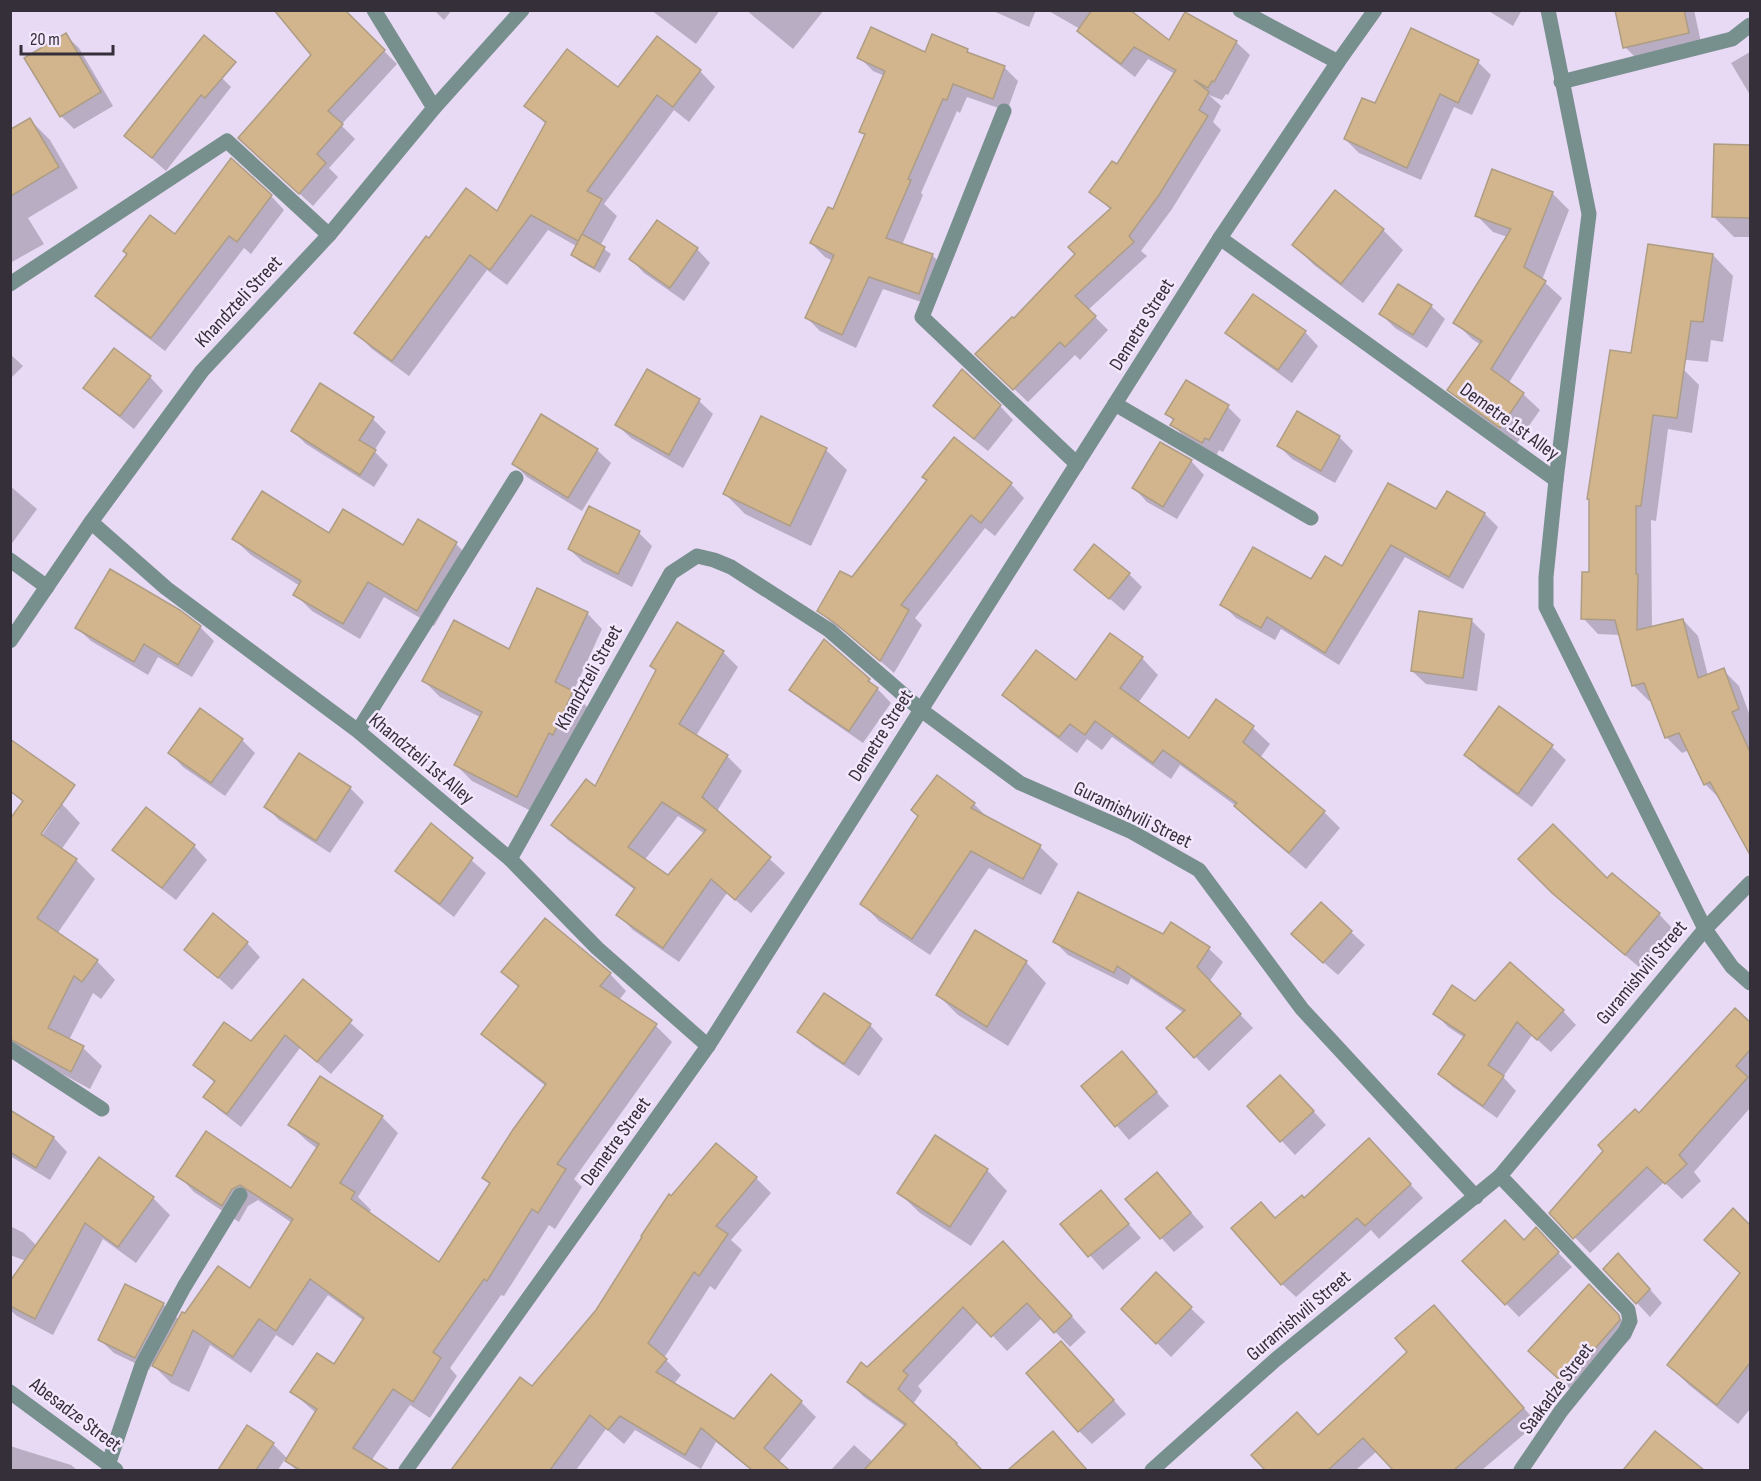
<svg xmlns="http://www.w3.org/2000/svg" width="1761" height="1481" font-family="'Sofia Sans Condensed',sans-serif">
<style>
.shadow{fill:#0003;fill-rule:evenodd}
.building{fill:#d2b58d;stroke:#ae9d85;stroke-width:1.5;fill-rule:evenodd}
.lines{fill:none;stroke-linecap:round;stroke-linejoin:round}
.minor{stroke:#77908e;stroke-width:15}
.labels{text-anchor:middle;stroke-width:5;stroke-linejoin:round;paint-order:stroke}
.street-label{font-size:20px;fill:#352f39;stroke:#f3e7fd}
</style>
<rect width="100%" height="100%" fill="#e8d9f4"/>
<g class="shadow">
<path d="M434,10H452L444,20Z"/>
<path d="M651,10H720L696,44Z"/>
<path d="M746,10H824L793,49Z"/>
<path d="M991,10H1036L1029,27Z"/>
<path d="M1047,10H1128L1170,42H1236L1250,55L1228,95L1226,94L1222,100L1209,95L1221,106L1213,122L1221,130L1172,209L1141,251L1147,256L1088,310L1108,330L1080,360L1075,355L1028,402L991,367L1014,320L1078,254L1111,210L1091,192L1117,166L1175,74L1148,59L1135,77L1092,44L1079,31L1080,29Z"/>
<path d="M1487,10H1522L1513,26Z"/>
<path d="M1617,10H1694L1702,47L1638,60L1625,47Z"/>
<path d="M65,35L79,48L113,106L74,129L61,116Z"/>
<path d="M967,50L972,56L1004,67L1018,81L1007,111L967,97L960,113L957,111L921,193L923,195L902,245L932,255L946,269L933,306L883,289L856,348L820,331L807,318L833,261L825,257L811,243L834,211L866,136L861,131L885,76L873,71L859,57Z"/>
<path d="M384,51L397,64L341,125L355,139L329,168L338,177L313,206L254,152Z"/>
<path d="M1750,52V95L1731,63Z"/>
<path d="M1478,62L1491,75L1472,115L1454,107L1421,180L1359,153L1345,139L1375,105Z"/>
<path d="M211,67L231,87L166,171L126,136Z"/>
<path d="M700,71L715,87L689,122L674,110L604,204L617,216L600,246L611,254L600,273L579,261L573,255L578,247L548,230L507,285L487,270L409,376L372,349L356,333L429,240L497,213L546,124L526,106L618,89Z"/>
<path d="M30,120L50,140L78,188L28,218L44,244L10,263V131Z"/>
<path d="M1715,145L1750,147V237H1734L1713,216Z"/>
<path d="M1552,193L1569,210L1542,280L1562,298L1508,384L1523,394L1540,410L1517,443L1466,406L1449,390L1481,345L1472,339L1455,322L1508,237L1493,232L1476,215Z"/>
<path d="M271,196L284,210L251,254L244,248L165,351L110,309L97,295L175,236Z"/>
<path d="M1383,230L1403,250L1363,303L1314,265L1294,245Z"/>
<path d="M697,249L710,263L684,301L644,273L631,259Z"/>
<path d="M1713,255L1733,276L1723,342L1711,340L1708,362L1656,357Z"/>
<path d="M1431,306L1445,319L1427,348L1395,328L1381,314Z"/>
<path d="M1305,332L1318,346L1292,383L1241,346L1227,333Z"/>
<path d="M10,354L23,366L10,379Z"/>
<path d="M1683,369L1699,385L1692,433L1668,429L1656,521L1651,520L1652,628L1683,620L1698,636L1708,676L1723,670L1739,686L1750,716V845L1742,837L1721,800L1705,784L1689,750L1682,753L1666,737L1652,700L1649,701L1633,685L1620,635L1598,634L1583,618L1590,574V501L1588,499Z"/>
<path d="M647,371L699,401L713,414L683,468L631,438L617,425Z"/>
<path d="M150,377L163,391L134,429L99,401L85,388Z"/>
<path d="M935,406H1000L1013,420L988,451L948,419Z"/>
<path d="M1228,407L1241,420L1223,452L1219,450L1216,456L1186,438L1172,425L1174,421L1167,414Z"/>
<path d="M761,418L826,450L847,470L811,546L745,514L725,494Z"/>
<path d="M373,419L386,432L374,451L388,465L374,487L306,444L293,431Z"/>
<path d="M1339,437L1353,451L1335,483L1292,459L1279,446Z"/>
<path d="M597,450L611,463L582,511L527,477L514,464Z"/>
<path d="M1191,461L1204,475L1177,519L1147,502L1134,488Z"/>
<path d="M1011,484L1024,498L995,536L985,528L915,618L922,625L894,673L851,636L833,624L819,611L853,579Z"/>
<path d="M10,486L37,509L10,546Z"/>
<path d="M1447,493L1485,514L1498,527L1463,589L1405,557L1339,665L1281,629L1275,640L1236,618L1222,604L1312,581L1342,568L1437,511Z"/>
<path d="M418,521L456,544L472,560L434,626L384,597L360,639L312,611L295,594L300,586L251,555L234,539L330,535L403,547Z"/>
<path d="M639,533L652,546L632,587L583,562L569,549Z"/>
<path d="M1076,570L1129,574L1142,587L1124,611Z"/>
<path d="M587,613L602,629L573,692L588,708L533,812L472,781L456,765L480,717L440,697L424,681L509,651Z"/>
<path d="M1471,620L1485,634L1477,691L1426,684L1412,671Z"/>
<path d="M200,627L214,641L192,677L158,657L148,675L91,641L77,628Z"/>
<path d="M723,652L738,667L696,736L727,756L742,771L717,811L785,873L751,913L727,893L679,962L633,930L618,915L635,890L568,840L553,825L595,788ZM678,816L705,834L668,877L644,861Z"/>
<path d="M1142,658L1158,675L1138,703L1190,740L1217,701L1253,728L1270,744L1260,758L1324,812L1340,828L1306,869L1252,823L1236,806L1180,765L1171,779L1112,737L1102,750L1087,739L1077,753L1021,711L1004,695L1076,682Z"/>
<path d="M869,680L891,703L863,743L805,703L791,690Z"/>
<path d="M1500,708L1552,747L1566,760L1532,807L1479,768L1466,755Z"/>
<path d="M242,740L255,753L225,796L183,767L170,753Z"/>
<path d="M350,788L364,802L330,853L279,820L266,807Z"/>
<path d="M62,804L80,823L61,850L76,860L95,879L57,934L97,961L115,980L101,999L93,993L69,1040L83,1048L102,1066L90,1089L35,1059L10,1049V822ZM56,810H59L38,841L35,839Z"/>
<path d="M974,804L989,819L1040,847L1058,864L1041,895L989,868L930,955L879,921L862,903Z"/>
<path d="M431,825L486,873L454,917L411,884L397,871Z"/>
<path d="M194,846L207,860L176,900L128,863L114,850Z"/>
<path d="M1520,859L1607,880L1659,914L1672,928L1639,967L1568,907Z"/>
<path d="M1171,924L1209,949L1223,962L1209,982L1253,1028L1209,1071L1168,1028L1184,1013L1131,978L1128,985L1068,955L1055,942L1163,936Z"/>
<path d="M1351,932L1365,945L1338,975L1307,948Z"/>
<path d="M247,943L260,957L232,990L186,949Z"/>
<path d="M1026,962L1046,983L1008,1046L958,1015L938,995Z"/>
<path d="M503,972L610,974L626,991L619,1000L656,1026L672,1042L574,1179L582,1187L555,1229L549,1225L504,1296L501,1295L450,1368L457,1376L430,1418L410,1405L371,1461L384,1470H296L285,1459L278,1470H219L247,1427L273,1444L288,1459L316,1413L292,1392L335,1367L364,1321L328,1295L293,1346L276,1335L251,1373L210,1345L189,1392L171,1383L152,1364L149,1370L114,1353L100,1340L126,1286L163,1304L179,1320L186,1315L251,1290L292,1223L258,1200L248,1206L239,1222L194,1192L178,1175L292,1191L318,1149L307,1141L290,1125L382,1117L398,1133L358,1197L371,1210L369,1213L440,1264L490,1184L484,1178L547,1087L500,1050L483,1034L519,988Z"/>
<path d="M303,981L364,1035L331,1074L300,1048L241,1127L219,1110L205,1097L215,1083L195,1065L251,1043Z"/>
<path d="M1475,1003L1563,1011L1576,1025L1551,1052L1532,1035L1503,1077L1516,1091L1497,1118L1453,1087L1440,1074L1465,1038L1448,1027L1435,1013Z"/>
<path d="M1735,1010L1750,1024V1108L1694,1172L1701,1181L1682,1199L1664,1182L1590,1253L1551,1213Z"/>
<path d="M870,1025L883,1039L859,1076L813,1045L799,1032Z"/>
<path d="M1122,1053L1169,1106L1129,1140L1083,1086Z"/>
<path d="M1294,1090L1326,1125L1295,1155L1249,1106Z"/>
<path d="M14,1114L54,1138L67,1152L50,1180L10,1156V1119Z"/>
<path d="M1382,1154L1423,1198L1379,1239L1371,1230L1296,1297L1282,1284L1276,1219L1304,1200Z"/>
<path d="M99,1159L153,1198L170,1215L136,1263L103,1239L53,1335L17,1316L10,1310V1283L26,1261L10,1255V1226L24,1233L37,1246Z"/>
<path d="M987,1170L1007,1191L971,1246L920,1213L899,1193Z"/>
<path d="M1157,1174L1204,1227L1174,1252L1127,1199Z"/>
<path d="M756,1178L771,1193L731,1240L742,1250L715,1290L710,1286L664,1358L681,1375L674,1384L735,1421L801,1402L816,1417L778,1463L787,1470H751L716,1442L701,1469L635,1430L624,1444L606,1429L576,1470H523L517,1466L513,1470H453L520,1379L532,1388L597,1311L671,1198Z"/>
<path d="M1101,1192L1141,1238L1103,1270L1062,1224Z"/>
<path d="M1733,1210L1750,1227V1282L1719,1253Z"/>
<path d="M1536,1230L1572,1267L1519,1317L1465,1261L1525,1242Z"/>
<path d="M1018,1258L1086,1332L1070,1347L1042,1318L1007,1351L979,1321L918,1386L922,1391L913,1404L956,1444L980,1470H831L854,1445L873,1462L906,1427L864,1397L849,1382Z"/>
<path d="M1631,1268L1662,1303L1650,1317L1637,1303Z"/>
<path d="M1156,1275L1205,1322L1171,1357L1123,1309Z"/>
<path d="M1589,1286L1632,1330L1631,1338L1578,1396L1543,1364Z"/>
<path d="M1716,1306L1750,1334V1409L1738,1424L1689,1385L1669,1365Z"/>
<path d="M1447,1321L1537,1423L1482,1470H1395L1377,1451L1356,1470H1267L1253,1456L1319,1437Z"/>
<path d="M1075,1357L1126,1414L1092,1444L1079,1431Z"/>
<path d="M1053,1433L1088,1470H1010Z"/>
<path d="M1655,1433L1702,1470H1625Z"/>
<path d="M10,1446L71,1465L77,1470H10Z"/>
</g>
<g class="building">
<path d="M274,10H345L385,50L328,111L343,124L317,154L326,163L299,194L238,138L311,55Z"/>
<path d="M1092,10H1130L1169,40L1185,12L1237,41L1214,82L1212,81L1208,88L1194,80L1209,92L1199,110L1208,116L1159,195L1129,236L1134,242L1075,296L1096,316L1065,347L1060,342L1013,390L975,354L1012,317L1014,318L1075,254L1068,247L1111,208L1089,192L1112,161L1117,164L1176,70L1134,47L1121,64L1077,31Z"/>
<path d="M1615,10H1684L1689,33L1623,48Z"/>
<path d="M871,27L925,52L932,34L968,49L967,52L1005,66L993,99L953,84L947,100L943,99L908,179L911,180L886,238L933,254L919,294L869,277L842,335L805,318L834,255L810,243L828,207L833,209L865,134L859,132L885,71L857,58Z"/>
<path d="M1411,28L1479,60L1458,103L1440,94L1407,168L1344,139L1362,98L1375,103Z"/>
<path d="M66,33L101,92L60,117L24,58Z"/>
<path d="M204,35L236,62L205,98L201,95L152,158L124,136Z"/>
<path d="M657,36L701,70L673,107L657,95L587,191L602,199L578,241L531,215L490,270L470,255L392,361L354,333L426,236L429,238L466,188L497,211L546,122L524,106L567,49L618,87Z"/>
<path d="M30,118L59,167L11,196V129Z"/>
<path d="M1714,144L1750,145V218L1712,217Z"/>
<path d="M231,158L272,195L237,242L229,236L151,338L95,296L127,254L123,251L150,215L175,234Z"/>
<path d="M1492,169L1553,192L1524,267L1546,281L1491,369L1524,393L1500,428L1447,390L1482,341L1453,323L1511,229L1475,216Z"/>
<path d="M1335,190L1384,229L1341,284L1292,245Z"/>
<path d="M657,220L698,248L670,288L629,259Z"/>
<path d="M582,234L605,247L594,268L571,255Z"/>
<path d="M1648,244L1713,254L1703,322L1691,321L1677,418L1653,415L1641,506H1636V574H1638L1637,630L1683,619L1698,678L1724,668L1739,709L1732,712L1750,752V855L1710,782L1704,785L1679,733L1665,738L1644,683L1632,686L1615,620L1581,619L1582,572H1589V499H1587L1610,350L1631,353Z"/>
<path d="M1398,284L1432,305L1413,335L1379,314Z"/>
<path d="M1253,294L1306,331L1278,370L1225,333Z"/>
<path d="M114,348L151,376L120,416L83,388Z"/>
<path d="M647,369L700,399L669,455L615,425Z"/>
<path d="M962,369L1001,405L974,439L933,406Z"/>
<path d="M1186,380L1229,405L1209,440L1205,438L1202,443L1170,425L1174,419L1165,414Z"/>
<path d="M320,383L374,417L359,440L376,450L360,475L291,431Z"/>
<path d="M1297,411L1340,436L1321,471L1277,446Z"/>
<path d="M541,414L598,449L568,498L512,464Z"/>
<path d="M761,416L827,448L790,526L723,494Z"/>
<path d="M954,437L1012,483L981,523L971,515L901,605L909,610L880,661L835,623L817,611L840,571L852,577L927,480L922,477Z"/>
<path d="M1160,442L1192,460L1163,507L1132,488Z"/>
<path d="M1388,483L1436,509L1447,491L1485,513L1449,577L1391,545L1325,653L1267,617L1261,628L1220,605L1253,547L1311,579L1325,556L1342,566Z"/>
<path d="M262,491L329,533L343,509L403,545L418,519L457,542L417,611L368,582L343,624L293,595L301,581L232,539Z"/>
<path d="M589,506L640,531L618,574L568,549Z"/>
<path d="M1094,544L1130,573L1109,599L1074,570Z"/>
<path d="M110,569L180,610L201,626L178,665L144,644L134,662L75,628Z"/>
<path d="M537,588L588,612L555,682L573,691L553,735L549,733L517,797L454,765L482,712L422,681L454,620L509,649Z"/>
<path d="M1419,611L1472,619L1463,678L1411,671Z"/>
<path d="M677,622L724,651L679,724L728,755L702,797L771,857L735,900L711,879L663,948L616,915L635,888L551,825L586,779L595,786L656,670L650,666ZM662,802L706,830L668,875L628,847Z"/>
<path d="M1110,633L1143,657L1120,688L1189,738L1216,699L1254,726L1243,742L1325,811L1289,853L1234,806L1237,803L1163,750L1153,763L1095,721L1085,735L1070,724L1059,737L1002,695L1036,650L1076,680Z"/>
<path d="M824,639L870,679L868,681L878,688L849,731L789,690Z"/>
<path d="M1499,706L1553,745L1518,794L1464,755Z"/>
<path d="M200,708L243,739L211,783L168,753Z"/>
<path d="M10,739L75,785L41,834L77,859L37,918L98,960L82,982L74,976L48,1028L84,1046L71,1072L10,1039V819L23,801L10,791Z"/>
<path d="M299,753L351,787L316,841L264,807Z"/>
<path d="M937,775L975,803L971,808L1041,845L1023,879L971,851L912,939L860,904L918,816L911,810Z"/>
<path d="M146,807L195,845L162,888L112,850Z"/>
<path d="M431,823L473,858L440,904L395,871Z"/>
<path d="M1553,824L1607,878L1612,873L1660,913L1625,955L1552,893L1518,859Z"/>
<path d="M1078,892L1163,934L1171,922L1210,947L1197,967L1241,1014L1194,1058L1166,1028L1185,1010L1117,966L1114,973L1053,942Z"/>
<path d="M1321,902L1352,931L1323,963L1291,934Z"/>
<path d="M213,913L248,942L218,978L184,950Z"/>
<path d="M545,918L611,973L600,986L657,1024L557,1164L566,1169L538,1213L532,1209L487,1281L484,1279L433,1352L441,1358L413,1402L393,1389L353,1448L389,1470H300L285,1461L317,1409L290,1392L317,1353L334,1364L364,1318L310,1279L276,1331L259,1319L233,1357L193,1330L172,1376L152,1366L182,1312L185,1313L218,1266L250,1288L293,1219L240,1185L232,1189L222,1206L176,1176L206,1131L291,1188L319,1144L288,1125L320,1076L383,1116L340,1183L355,1192L351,1199L439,1262L490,1183L482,1178L512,1131L546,1084L481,1034L519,986L501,972Z"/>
<path d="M975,930L1027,961L987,1027L936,995Z"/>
<path d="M1510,962L1564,1010L1537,1040L1517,1022L1488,1065L1504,1076L1483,1106L1438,1074L1465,1035L1433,1014L1452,985L1475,1001Z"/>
<path d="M303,979L352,1020L317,1062L285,1035L227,1114L203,1097L215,1081L193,1065L224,1022L251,1041Z"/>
<path d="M824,993L871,1024L844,1064L797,1032Z"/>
<path d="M1735,1008L1750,1022V1050L1736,1066L1748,1077L1679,1155L1687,1164L1665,1184L1647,1167L1573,1239L1549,1213L1603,1151L1598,1145L1635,1109L1639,1113Z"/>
<path d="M1122,1051L1157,1092L1115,1127L1081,1086Z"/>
<path d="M1280,1075L1314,1111L1280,1142L1247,1106Z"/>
<path d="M10,1110L54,1137L36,1168L10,1152Z"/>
<path d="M935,1135L988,1169L950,1227L897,1193Z"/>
<path d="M1369,1138L1411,1184L1365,1226L1357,1218L1281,1285L1231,1228L1261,1202L1275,1218L1302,1195L1304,1198Z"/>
<path d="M716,1143L757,1177L716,1226L728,1234L699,1276L694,1272L648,1343L667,1359L656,1372L734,1419L771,1374L802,1401L764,1448L789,1470H752L701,1428L685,1455L620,1416L608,1430L590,1415L550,1470H451L520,1377L532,1386L596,1310L642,1237L641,1236L669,1194L671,1196Z"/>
<path d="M99,1157L154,1197L118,1247L85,1223L35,1319L10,1306V1281Z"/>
<path d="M1157,1172L1191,1213L1160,1239L1125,1199Z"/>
<path d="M1101,1190L1129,1224L1088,1257L1060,1224Z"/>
<path d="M1733,1208L1750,1225V1363L1717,1405L1667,1365L1740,1273L1704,1240Z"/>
<path d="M1505,1220L1524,1240L1536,1227L1559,1252L1505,1305L1462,1261Z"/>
<path d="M1003,1241L1072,1316L1054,1333L1027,1303L991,1337L963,1307L903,1371L908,1375L898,1389L957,1443L956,1444L982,1470H864L906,1424L847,1382L861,1362L867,1367Z"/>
<path d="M1618,1253L1650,1289L1636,1304L1603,1269Z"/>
<path d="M1156,1272L1192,1307L1156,1344L1121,1309Z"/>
<path d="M125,1284L164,1303L135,1358L98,1340Z"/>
<path d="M1589,1284L1619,1315L1620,1320L1564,1384L1528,1351Z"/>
<path d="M1434,1305L1524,1408L1454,1470H1393L1363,1438L1328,1470H1265L1251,1455L1297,1412L1318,1435L1407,1352L1395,1338Z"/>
<path d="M1061,1341L1114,1400L1078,1432L1026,1373Z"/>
<path d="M247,1425L274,1443L256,1470H218Z"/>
<path d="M1053,1431L1087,1470H1008Z"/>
<path d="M1655,1431L1704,1470H1623Z"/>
</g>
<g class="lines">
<g class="minor">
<path d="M374,10L434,108"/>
<path d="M1240,10L1338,62"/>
<path d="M1548,10L1589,214L1556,480"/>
<path d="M1561,82L1732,39L1750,25"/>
<path d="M1004,111L922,317L1077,464"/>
<path d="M1220,238L1556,480L1546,577V607L1705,929L1732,967L1750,983"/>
<path d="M10,284L227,141L329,235"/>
<path d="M1115,404L1311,518"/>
<path d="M91,522L166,588L358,731L510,859L597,948L708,1046"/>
<path d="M10,560L47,587"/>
<path d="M10,641L91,522L202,371L329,235L434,108L522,10"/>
<path d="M358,731L516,478"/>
<path d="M510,859L671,573L697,556L714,560L731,567L829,630L921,710L1020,783L1132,832L1199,870L1302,1009L1476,1197"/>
<path d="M10,1049L102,1109"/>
<path d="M1500,1176L1628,1310L1630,1321L1625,1332L1561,1411L1521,1470"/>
<path d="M10,1392L116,1470"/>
<path d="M108,1465L142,1365L184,1287L240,1195"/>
<path d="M406,1470L708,1046L1220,238L1338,62L1375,10"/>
<path d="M1152,1470L1274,1361L1500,1176L1705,929L1750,883"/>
</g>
</g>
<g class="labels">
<g class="street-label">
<text transform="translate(238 301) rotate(-47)" y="7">Khandzteli Street</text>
<text transform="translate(1141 324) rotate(-58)" y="7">Demetre Street</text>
<text transform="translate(1510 421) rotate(36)" y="7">Demetre 1st Alley</text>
<text transform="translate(588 677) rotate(-61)" y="7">Khandzteli Street</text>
<text transform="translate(880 735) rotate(-58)" y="7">Demetre Street</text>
<text transform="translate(422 758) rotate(40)" y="7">Khandzteli 1st Alley</text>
<text transform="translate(1133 814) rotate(26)" y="7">Guramishvili Street</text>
<text transform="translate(1641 972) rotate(-50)" y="7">Guramishvili Street</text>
<text transform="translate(615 1141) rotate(-54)" y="7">Demetre Street</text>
<text transform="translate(1298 1315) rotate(-40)" y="7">Guramishvili Street</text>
<text transform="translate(1556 1388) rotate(-53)" y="7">Saakadze Street</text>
<text transform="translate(76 1414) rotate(37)" y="7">Abesadze Street</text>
</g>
</g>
<rect width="1761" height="1481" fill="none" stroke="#352f39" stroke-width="24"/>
<path d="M21 45v9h92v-9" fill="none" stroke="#352f39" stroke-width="3"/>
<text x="30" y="45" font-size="18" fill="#352f39" stroke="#f3e7fd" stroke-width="4.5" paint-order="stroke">20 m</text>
</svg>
